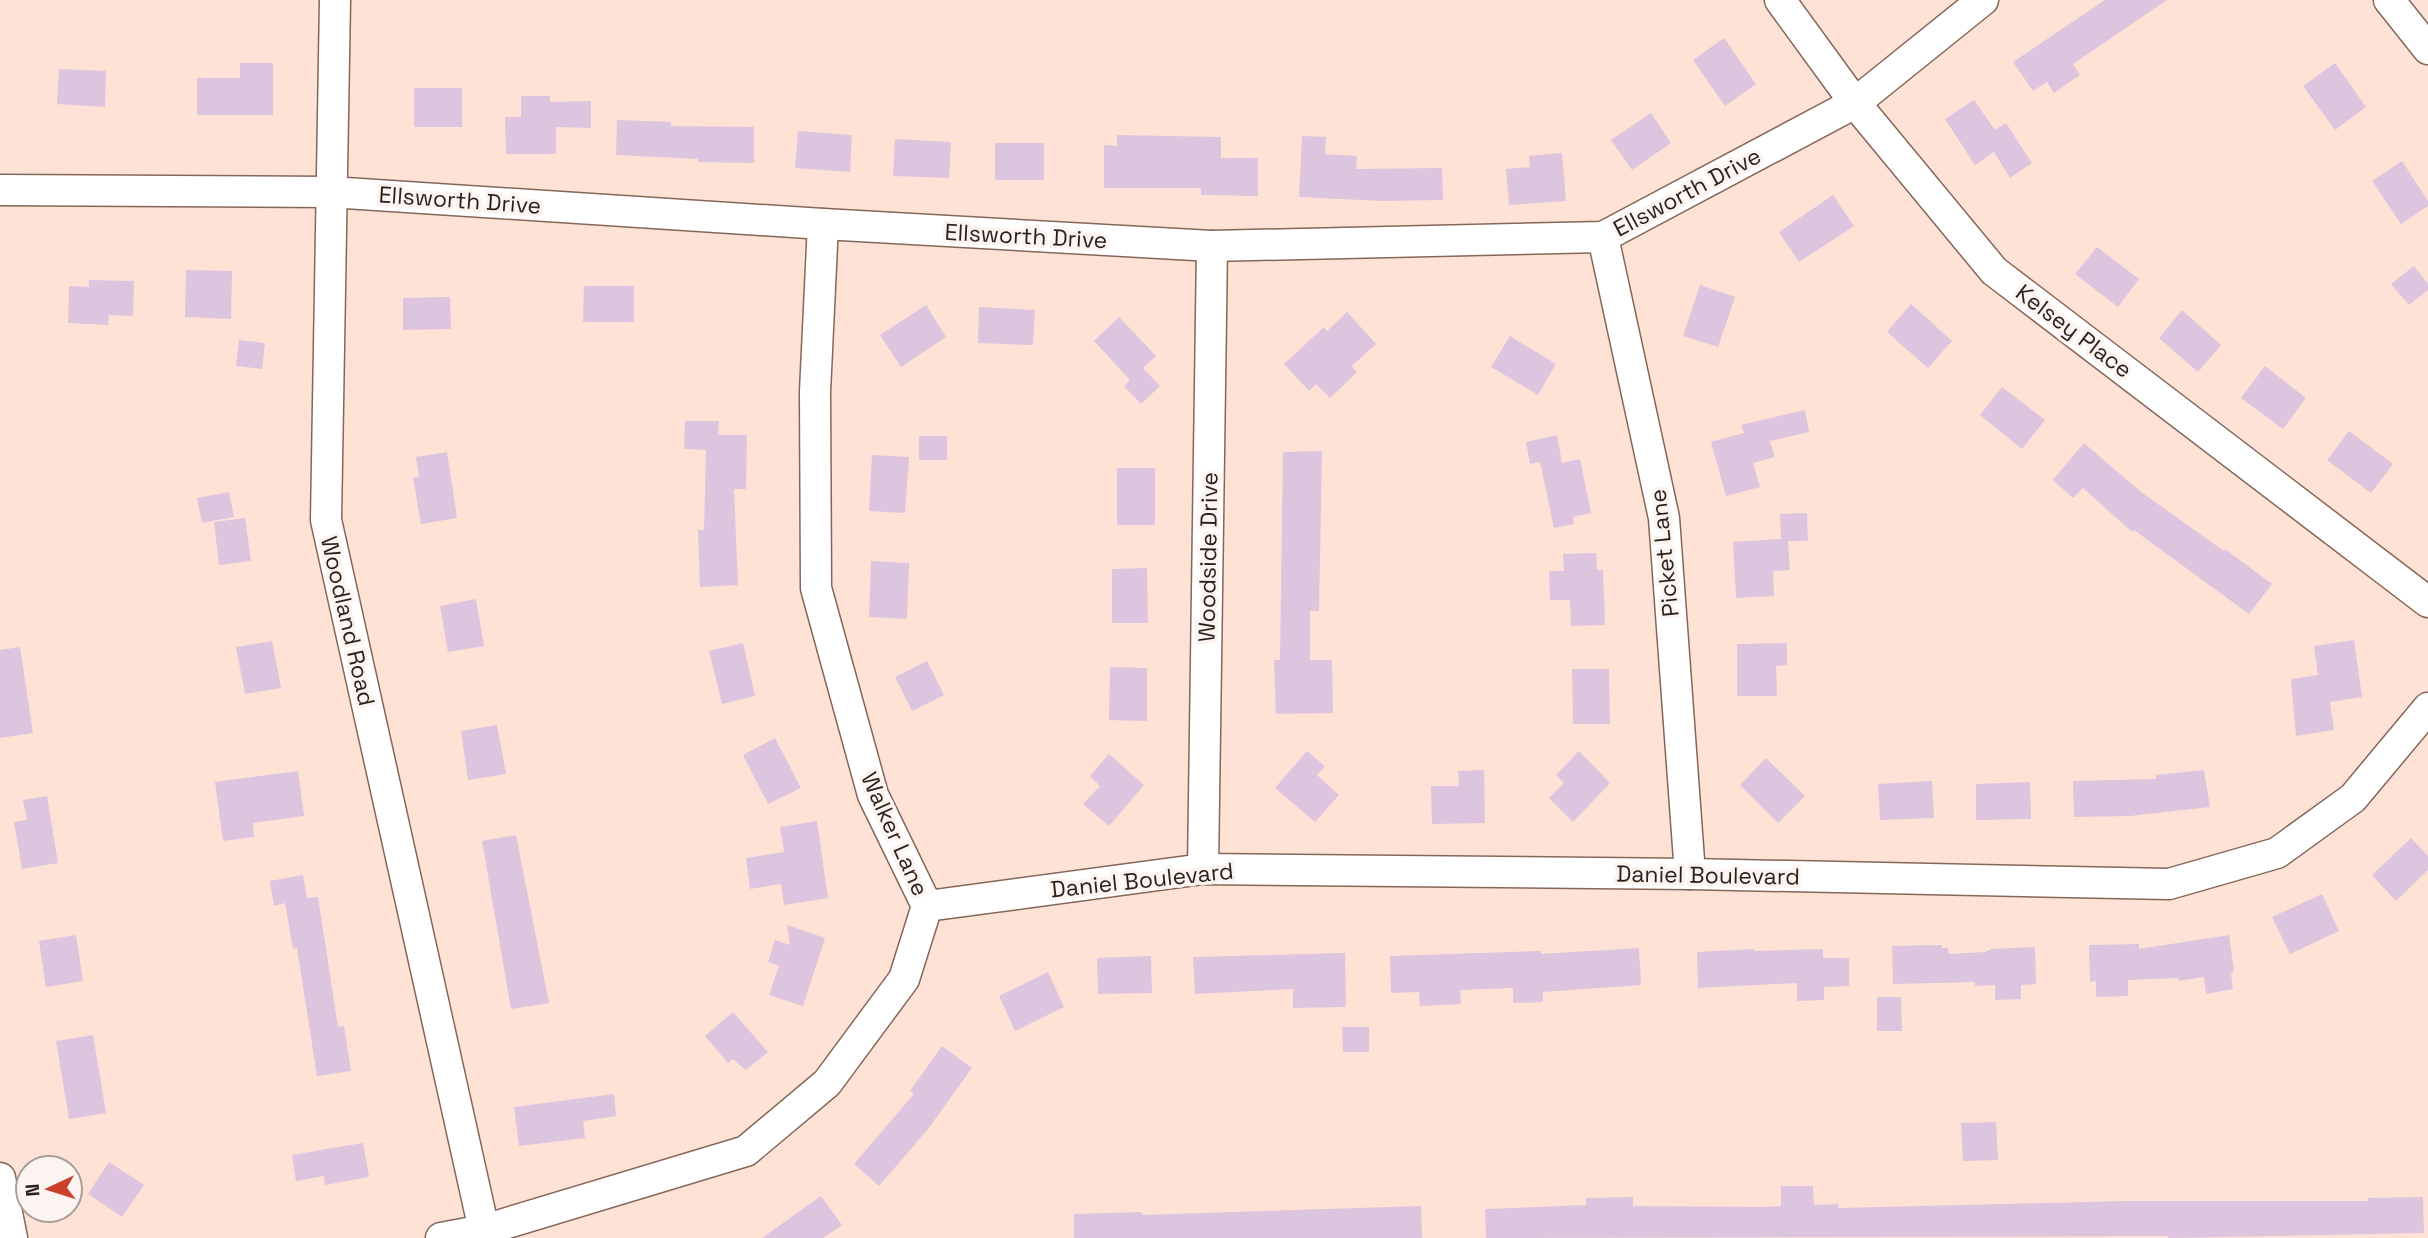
<svg xmlns="http://www.w3.org/2000/svg" width="2428" height="1238" font-family="'Space Grotesk',sans-serif">
<style>
.building{fill:#ddc5df}
.lines{fill:none;stroke-linecap:round;stroke-linejoin:round}
.street-casing{stroke:#856759;stroke-width:33}
.street{stroke:#fff;stroke-width:30}
.labels{text-anchor:middle;stroke-width:7;stroke-linejoin:round;paint-order:stroke}
.street-label{font-size:23px;fill:#2b1f19;stroke:#fbf4f1}
</style>
<rect width="100%" height="100%" fill="#fde2d5"/>
<g class="building">
<path d="M2105,0H2167L2073,64L2080,75L2054,93L2047,82L2033,91L2013,62Z"/>
<path d="M1724,38L1756,84L1725,106L1693,60Z"/>
<path d="M240,63H273V115H197V78H240Z"/>
<path d="M2335,63L2366,107L2335,130L2303,86Z"/>
<path d="M59,69L106,71L105,107L57,104Z"/>
<rect x="414" y="88" width="48" height="39"/>
<path d="M521,96H550V102L591,101V128L556,127V154H506L505,117H521Z"/>
<path d="M1974,100L1995,130L2006,123L2032,163L2010,178L1994,152L1975,165L1945,119Z"/>
<path d="M1651,113L1671,143L1632,170L1611,140Z"/>
<path d="M617,120L671,122V126L754,127V163L698,162V159L616,155Z"/>
<path d="M798,131L852,135L850,172L795,168Z"/>
<path d="M1117,135L1221,137V158H1258V196L1201,195V188H1104V145L1117,146Z"/>
<path d="M1302,136L1326,137L1325,154L1357,156L1356,169L1442,168L1443,200L1382,201L1299,197Z"/>
<path d="M895,139L951,142L949,178L893,176Z"/>
<rect x="995" y="143" width="49" height="37"/>
<path d="M1562,153L1566,201L1509,205L1506,169L1530,167L1529,156Z"/>
<path d="M2402,161L2428,201V206L2401,224L2372,181Z"/>
<path d="M1833,195L1854,226L1799,262L1779,232Z"/>
<path d="M2097,247L2139,279L2118,307L2075,274Z"/>
<path d="M2414,266L2428,284V290L2409,305L2391,284Z"/>
<path d="M186,270L232,271L231,319L185,317Z"/>
<path d="M89,280L134,281L133,316L109,315L108,325L68,323L69,286L89,287Z"/>
<path d="M1700,285L1735,297L1718,347L1683,336Z"/>
<path d="M584,286H634V322H583Z"/>
<path d="M450,297L451,329L403,330V298Z"/>
<path d="M1911,304L1952,341L1928,368L1887,332Z"/>
<path d="M926,305L946,337L901,367L880,335Z"/>
<path d="M979,307L1035,310L1033,345L978,343Z"/>
<path d="M2182,310L2221,345L2198,372L2159,338Z"/>
<path d="M1347,312L1376,344L1352,366L1357,372L1330,398L1316,384L1309,391L1284,364L1324,327L1327,331Z"/>
<path d="M1119,317L1156,356L1143,368L1160,386L1141,404L1124,386L1130,380L1094,341Z"/>
<path d="M1510,336L1556,364L1538,395L1491,367Z"/>
<path d="M239,340L265,343L262,369L236,366Z"/>
<path d="M2265,366L2306,398L2283,429L2241,398Z"/>
<path d="M2002,387L2045,420L2022,449L1980,415Z"/>
<path d="M1805,410L1809,432L1770,441L1775,457L1753,463L1760,487L1726,496L1711,442L1744,433L1741,425Z"/>
<path d="M685,421H719L718,435H747L746,489H734L738,585L700,587L698,530H704L706,450L684,449Z"/>
<path d="M2349,431L2393,464L2371,493L2327,460Z"/>
<path d="M1557,435L1562,463L1580,459L1591,513L1573,517L1574,524L1554,528L1540,462L1530,464L1526,442Z"/>
<rect x="919" y="436" width="28" height="24"/>
<path d="M2084,443L2141,492L2224,551L2225,549L2272,584L2249,614L2134,530L2132,532L2083,488L2073,498L2053,480Z"/>
<path d="M1322,451L1319,611H1310V660H1332L1333,713L1276,714L1274,660H1280L1283,452Z"/>
<path d="M447,452L457,518L421,524L413,477H419L416,457Z"/>
<path d="M872,455L909,457L905,513L869,511Z"/>
<rect x="1117" y="468" width="38" height="57"/>
<path d="M229,492L234,517L202,523L197,498Z"/>
<path d="M1807,513L1808,541H1788L1790,570L1773,571L1774,596L1736,598L1733,542L1781,539L1780,514Z"/>
<path d="M245,518L251,561L219,565L214,522Z"/>
<path d="M1596,553L1597,570H1603L1605,625L1571,626L1570,600H1550L1549,571H1564L1563,554Z"/>
<path d="M871,561L909,563L907,619L869,617Z"/>
<path d="M1147,568L1148,623H1112V569Z"/>
<path d="M476,599L484,646L448,652L440,606Z"/>
<path d="M2354,640L2362,697L2330,702L2334,730L2296,736L2291,679L2318,675L2314,646Z"/>
<path d="M272,641L281,688L245,694L236,647Z"/>
<path d="M743,643L755,696L722,704L709,651Z"/>
<path d="M1787,643V665L1776,666L1777,696H1737V644Z"/>
<path d="M20,647L33,733L0,738V650Z"/>
<path d="M927,661L944,695L912,711L895,677Z"/>
<path d="M1110,667L1147,668V721L1109,720Z"/>
<path d="M1572,669H1609L1610,724H1573Z"/>
<path d="M497,725L506,774L468,780L461,731Z"/>
<path d="M775,738L801,788L768,804L743,755Z"/>
<path d="M1307,751L1325,766L1317,775L1339,795L1315,822L1275,788Z"/>
<path d="M1579,751L1610,783L1573,822L1549,798L1564,783L1556,775Z"/>
<path d="M1109,754L1144,785L1109,826L1083,804L1100,786L1090,776Z"/>
<path d="M1766,758L1805,796L1778,823L1740,785Z"/>
<path d="M1484,770L1485,823L1432,824L1431,786H1459L1458,771Z"/>
<path d="M2204,770L2210,807L2130,816L2074,817L2073,781L2156,779V775Z"/>
<path d="M298,771L304,816L253,823L254,837L223,841L215,782Z"/>
<path d="M1932,781L1934,818L1880,820L1878,784Z"/>
<path d="M2030,782L2031,819L1976,820V784Z"/>
<path d="M47,796L58,863L22,869L14,822L27,820L23,800Z"/>
<path d="M817,821L828,898L784,905L781,884L750,889L746,858L784,852L780,827Z"/>
<path d="M516,835L549,1003L511,1009L482,841Z"/>
<path d="M2411,838L2428,856V870L2396,901L2372,875Z"/>
<path d="M303,875L307,898L318,897L338,1027L344,1026L351,1071L317,1076L297,948L293,949L285,903L274,906L270,881Z"/>
<path d="M2322,894L2339,931L2290,954L2272,917Z"/>
<path d="M787,925L825,938L803,1006L769,995L779,966L768,962L775,940L790,945Z"/>
<path d="M76,935L83,981L46,987L39,941Z"/>
<path d="M2229,935L2234,971L2231,974L2233,989L2206,994L2204,977L2179,981L2178,978L2128,980V996L2096,997V981L2090,982L2089,945L2139,944V949Z"/>
<path d="M1942,945V948H1948L1949,954L1985,952L1991,949L2035,947L2036,984L2021,985V999L1995,1000V985L1975,986V982L1893,984L1892,946Z"/>
<path d="M1639,948L1641,985L1543,992V1002L1513,1003V988L1460,990L1461,1004L1420,1006L1419,992L1391,993L1390,956L1541,951V954Z"/>
<path d="M1754,949V951L1823,949V958H1849V986L1824,987V1000L1797,1001V983L1698,988L1697,952Z"/>
<path d="M1345,953L1346,1007L1293,1008V989L1195,994L1193,957Z"/>
<path d="M1151,956L1152,993L1098,994L1097,958Z"/>
<path d="M1048,972L1064,1007L1015,1031L999,996Z"/>
<path d="M1877,997H1901L1902,1031H1877Z"/>
<path d="M733,1012L768,1052L746,1070L733,1059L728,1063L705,1036Z"/>
<path d="M1342,1027H1369V1052H1343Z"/>
<path d="M93,1035L106,1113L69,1119L56,1041Z"/>
<path d="M942,1046L972,1068L928,1129L879,1186L854,1164L914,1094L910,1091Z"/>
<path d="M614,1094L616,1116L583,1121L585,1138L519,1146L514,1107Z"/>
<path d="M1996,1122L1998,1160L1963,1161L1961,1123Z"/>
<path d="M363,1143L369,1177L325,1185L324,1176L296,1181L292,1155Z"/>
<path d="M109,1162L144,1185L122,1217L88,1194Z"/>
<path d="M1781,1186H1813L1814,1205L1838,1204V1208L2131,1201H2368V1198L2423,1197L2424,1233L2168,1238V1236L1486,1238L1485,1209L1586,1205V1198L1633,1197V1206L1766,1207L1781,1206Z"/>
<path d="M821,1196L842,1225L823,1238H762Z"/>
<path d="M1421,1206L1422,1238H1074V1214L1141,1212L1142,1215Z"/>
</g>
<g class="lines">
<g class="street-casing">
<g id="street">
<path d="M335,0L326,520L484,1230"/>
<path d="M1780,0L1855,103L1994,271L2428,602"/>
<path d="M2389,0L2428,49"/>
<path d="M0,190L330,192L823,224L1212,246L1603,237L1855,103L1983,0"/>
<path d="M1603,237L1664,518L1690,874"/>
<path d="M1203,869L1212,246"/>
<path d="M927,906L1203,869L1690,874L2169,884L2277,853L2353,798L2428,708"/>
<path d="M0,1178L12,1238"/>
<path d="M441,1238L484,1230L746,1151L827,1083L904,979L927,906L873,795L816,588L815,392L823,224"/>
</g>
</g>
<use href="#street" class="street"/>
</g>
<g class="labels">
<g class="street-label">
<text transform="translate(1687 192) rotate(-28)" y="8">Ellsworth Drive</text>
<text transform="translate(460 200) rotate(4)" y="8">Ellsworth Drive</text>
<text transform="translate(1026 236) rotate(3)" y="8">Ellsworth Drive</text>
<text transform="translate(2074 331) rotate(37)" y="8">Kelsey Place</text>
<text transform="translate(1664 553) rotate(-96)" y="8">Picket Lane</text>
<text transform="translate(1208 557) rotate(-89)" y="8">Woodside Drive</text>
<text transform="translate(348 621) rotate(77)" y="8">Woodland Road</text>
<text transform="translate(895 834) rotate(66)" y="8">Walker Lane</text>
<text transform="translate(1708 875) rotate(1)" y="8">Daniel Boulevard</text>
<text transform="translate(1142 880) rotate(-6)" y="8">Daniel Boulevard</text>
</g>
</g>
<g transform="translate(49 1189) rotate(266)"><circle r="33" fill="#fbf4f1" stroke="#a89f9b" stroke-width="2"/>
<path d="M0-5L12 26L0 18L-12 26Z" fill="#cb3f2d"/>
<text y="-10" font-size="19" font-weight="bold" text-anchor="middle" fill="#2b1f19">N</text>
</g>
</svg>
